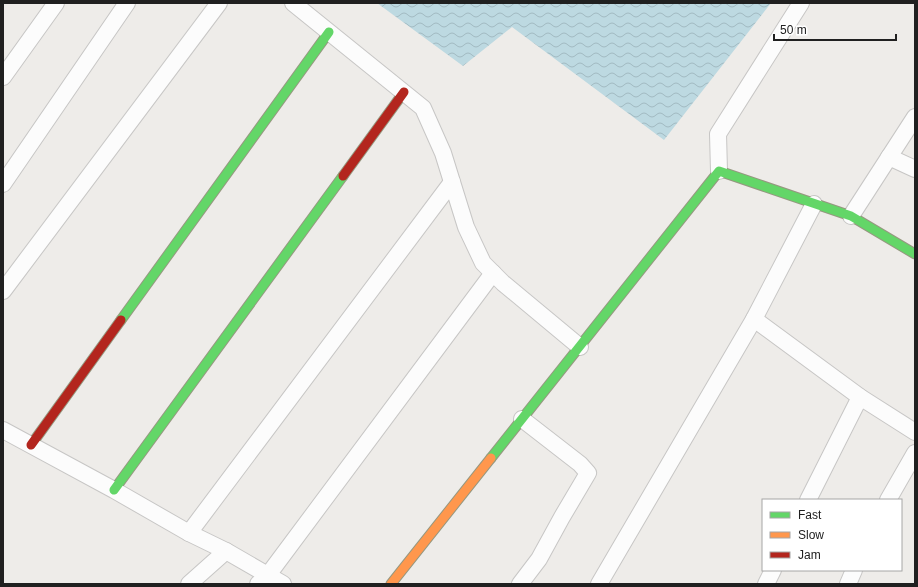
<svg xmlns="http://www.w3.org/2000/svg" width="918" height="587" font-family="Helvetica,sans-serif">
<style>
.water{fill:url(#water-waves)}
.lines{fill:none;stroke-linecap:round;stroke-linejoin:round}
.street-casing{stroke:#c7c6c5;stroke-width:18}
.fast-casing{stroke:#969880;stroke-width:11}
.slow-casing{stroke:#969880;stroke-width:11}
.jam-casing{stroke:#969880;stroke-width:11}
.street{stroke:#fcfcfc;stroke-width:16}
.fast{stroke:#63d668;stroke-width:9}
.slow{stroke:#ff974d;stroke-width:9}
.jam{stroke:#b3261e;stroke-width:9}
</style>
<defs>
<pattern id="water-waves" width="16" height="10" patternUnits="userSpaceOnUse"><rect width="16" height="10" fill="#bdd9e1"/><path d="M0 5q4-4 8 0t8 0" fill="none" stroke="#a2bac1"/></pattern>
</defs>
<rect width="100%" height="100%" fill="#eeece9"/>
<path class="water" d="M377,3H771L664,140L512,27L463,66Z"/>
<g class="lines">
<g class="street-casing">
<g id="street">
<path d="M293,3L423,108L443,153L466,227L483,263L503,283L580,347"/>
<path d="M3,77L56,3"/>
<path d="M889,157L915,169"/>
<path d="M719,171L718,134L801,3"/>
<path d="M3,184L127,3"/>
<path d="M851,216L915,117"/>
<path d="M3,291L219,3"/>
<path d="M754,319L860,397L915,432"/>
<path d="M3,430L114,490L189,533L226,551L283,584"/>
<path d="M808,500L860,397"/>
<path d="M888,500L915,453"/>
<path d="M189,533L452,182"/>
<path d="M189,584L226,551"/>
<path d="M258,584L268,575L493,273"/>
<path d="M520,584L539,559L562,517L588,473L580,464L522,419"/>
<path d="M599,584L754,319L814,204"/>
<path d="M766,584L773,570"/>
<path d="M848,584L854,570"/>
</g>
</g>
<g class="fast-casing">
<g id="fast">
<path d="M121,320L329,32"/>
<path d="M491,458L719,171L851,216L915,254"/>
<path d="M114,490L343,176"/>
</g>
</g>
<g class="slow-casing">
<path id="slow" d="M391,584L491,458"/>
</g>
<g class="jam-casing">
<g id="jam">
<path d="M343,176L404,92"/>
<path d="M31,445L121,320"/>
</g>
</g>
<use href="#street" class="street"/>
<use href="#fast" class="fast"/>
<use href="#slow" class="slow"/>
<use href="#jam" class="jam"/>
</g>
<rect width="918" height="587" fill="none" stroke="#202020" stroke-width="8"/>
<rect x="762" y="499" width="140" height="72" fill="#ffffff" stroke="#a6a6a6"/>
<rect x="770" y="512" width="20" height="6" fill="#63d668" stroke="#a6a6a6"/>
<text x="798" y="519" font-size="12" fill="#202020">Fast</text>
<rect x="770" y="532" width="20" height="6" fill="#ff974d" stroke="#a6a6a6"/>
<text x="798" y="539" font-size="12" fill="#202020">Slow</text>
<rect x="770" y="552" width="20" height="6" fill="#b3261e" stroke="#a6a6a6"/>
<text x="798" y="559" font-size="12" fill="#202020">Jam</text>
<path d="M774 34v6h122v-6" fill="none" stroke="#202020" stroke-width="2"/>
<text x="780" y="34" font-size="12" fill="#202020" stroke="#ffffff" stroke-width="3" paint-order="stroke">50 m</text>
</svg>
